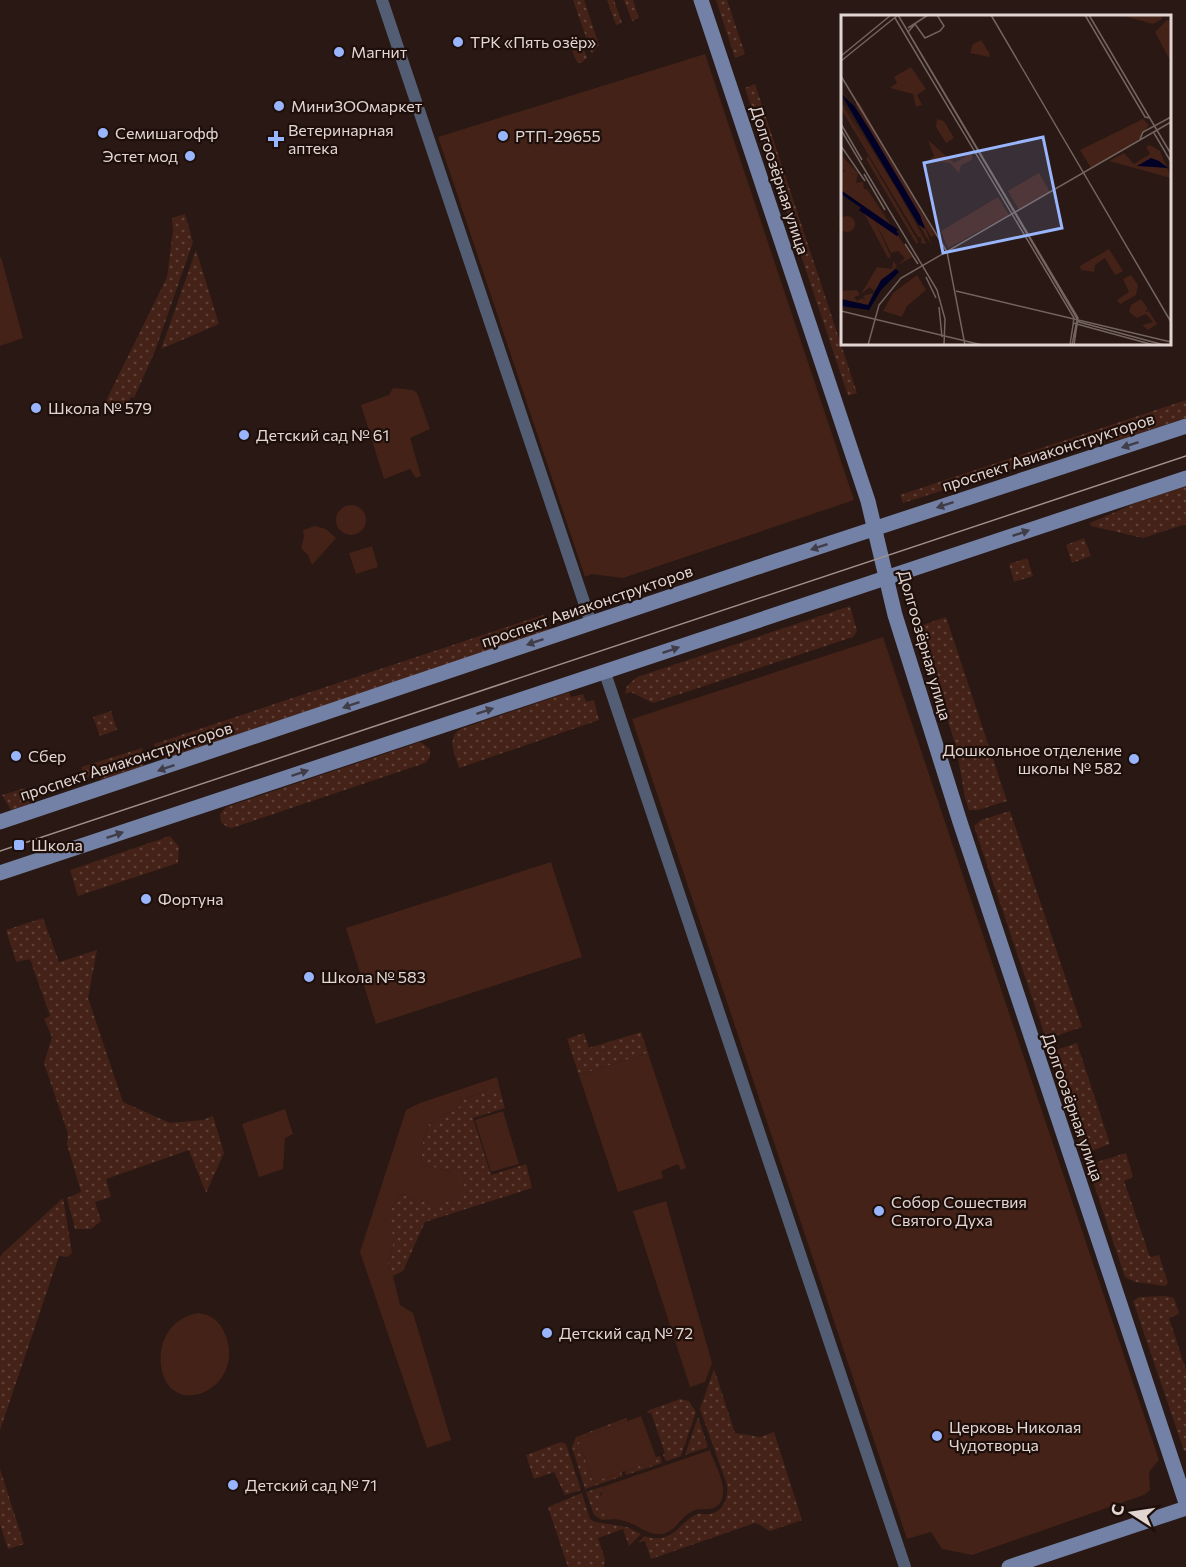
<svg xmlns="http://www.w3.org/2000/svg" width="1186" height="1567" font-family="Commissioner,sans-serif">
<style>
.grass{fill:url(#grass-dots)}
.park{fill:#442218}
.lines{fill:none;stroke-linecap:round;stroke-linejoin:round}
.street{stroke:#535d73;stroke-width:12}
.secondary{stroke:#7281a5;stroke-width:15}
.tram{stroke:#9f918d;stroke-width:1.5}
.oneway{fill:#403d48}
.poi-dot{fill:#98b5fd;stroke:#1f0f0a;stroke-width:2}
.labels{text-anchor:middle;stroke-width:4.5;stroke-linejoin:round;paint-order:stroke}
.poi-label{font-size:16px;fill:#e2d6d3;stroke:#1f0f0a;text-anchor:start}
.street-label{font-size:16px;fill:#e2d6d3;stroke:#1f0f0a}
.inset-river{fill:none;stroke:#010026;stroke-width:3}
.inset-road{fill:none;stroke:#736460;stroke-width:1.5}
.view{fill:#98b5fd;fill-opacity:0.15;stroke:#98b5fd;stroke-width:3}
.inset-edge{fill:none;stroke:#e2d6d3;stroke-width:3}
</style>
<defs>
<pattern id="grass-dots" width="8" height="8" patternUnits="userSpaceOnUse" patternTransform="scale(1.5)"><rect width="8" height="8" fill="#442218"/><path d="M2 2h.1M6 6h.1" fill="none" stroke="#5f4139" stroke-width="1.8" stroke-linecap="round"/></pattern>
</defs>
<rect width="100%" height="100%" fill="#291813"/>
<g class="grass">
<path d="M573,0H584L599,45L592,54Z"/>
<path d="M607,0H614L622,23L616,25Z"/>
<path d="M624,0H633L639,18L632,21Z"/>
<path d="M716,0H727L745,54L735,58Z"/>
<path d="M583,47L587,58L581,63L577,62L572,51Z"/>
<path d="M755,84L857,393L848,396L745,88Z"/>
<path d="M185,214L193,242L155,351L134,398L131,397C124,409 114,412 102,409L167,277L173,231L172,218Z"/>
<path d="M196,250L219,324L161,349Z"/>
<path d="M1186,400V418L1121,439L1079,447L903,503L900,495Z"/>
<path d="M1186,486V524L1143,538L1091,526L1090,523L1138,502Z"/>
<path d="M1084,538L1091,556L1072,563L1066,545Z"/>
<path d="M1027,558L1033,576L1014,582L1009,564Z"/>
<path d="M850,606L857,631L853,637L653,703L631,692L625,694L627,686L637,677Z"/>
<path d="M543,615L549,630L165,759L156,750L154,744Z"/>
<path d="M946,617L1007,801L978,810H969L965,798L956,746L917,627Z"/>
<path d="M569,692L571,697L583,694L586,702L594,700L599,720L459,768C455,754 446,739 460,729Z"/>
<path d="M111,711L117,730L100,736L93,717Z"/>
<path d="M420,742L430,749V757L425,763L232,828L227,827L221,822L220,814L226,807Z"/>
<path d="M142,748L144,754L143,766L101,780L99,773L85,778L81,767Z"/>
<path d="M25,788L30,804L11,810L2,795Z"/>
<path d="M1010,811L1082,1027L1046,1039L974,826L981,820Z"/>
<path d="M170,836L179,847L178,863L78,896L70,870Z"/>
<path d="M43,918L59,962L97,950L88,998L123,1102L170,1123L203,1120L213,1116L224,1153L206,1193L189,1150L106,1179L111,1197L95,1202L101,1221L91,1229H75L67,1198L81,1192L67,1144L68,1134L44,1063L52,1037L44,1019L50,1016L30,959L16,962L6,930Z"/>
<path d="M641,1032L648,1053L579,1075L567,1039L584,1033L589,1048Z"/>
<path d="M1077,1043L1110,1144L1091,1151L1082,1149L1050,1052Z"/>
<path d="M499,1086L505,1108L473,1118L491,1175L526,1164L532,1188L425,1222L403,1271L393,1276L387,1265L393,1246L384,1222L400,1194L436,1205L456,1173L421,1164L423,1141L429,1124L459,1107L462,1100Z"/>
<path d="M1126,1153L1133,1177L1124,1181L1150,1257L1159,1255L1168,1283L1165,1286L1135,1282L1125,1277L1088,1167L1094,1163Z"/>
<path d="M63,1198L72,1253L67,1257L59,1256L0,1430V1257L3,1253Z"/>
<path d="M1166,1296L1174,1298L1179,1314L1169,1318L1186,1370V1451H1184L1133,1301L1139,1297Z"/>
<path d="M714,1369L735,1433L760,1437L774,1432L802,1520L770,1531C764,1529 761,1524 755,1523L651,1559L645,1541L638,1543L644,1536C670,1544 675,1529 693,1516C698,1513 700,1514 706,1514C722,1515 729,1498 727,1485L700,1409Z"/>
<path d="M680,1399L689,1401L696,1412L681,1456L666,1461L663,1455L665,1453L651,1413H648L647,1411Z"/>
<path d="M698,1417L708,1447L685,1455Z"/>
<path d="M626,1418L627,1421L578,1439L593,1482L621,1472L623,1476L585,1489L572,1447L576,1437Z"/>
<path d="M561,1442L566,1444L581,1490L565,1495L554,1472L534,1479L526,1455Z"/>
<path d="M660,1456L662,1463L626,1475L625,1471L656,1460V1457Z"/>
<path d="M0,1469L24,1544L8,1549L0,1524Z"/>
<path d="M605,1486L600,1495L601,1508L614,1519L602,1520L594,1515L586,1492Z"/>
<path d="M582,1493L590,1519L595,1522L627,1527L641,1534L629,1546L623,1529L598,1538L605,1560L604,1567H568L548,1507Z"/>
</g>
<g class="park">
<path d="M705,54L854,500L623,578L591,574L585,577L438,137Z"/>
<path d="M1,257L23,338L0,346V258Z"/>
<path d="M393,388L413,390L417,393L430,429L410,438L421,476L416,478L410,469L384,479L361,405L389,395Z"/>
<circle cx="351" cy="520" r="15"/>
<path d="M315,526L326,529L336,538L312,565L308,555L301,548L304,537L303,530Z"/>
<path d="M372,546L378,567L356,574L349,553Z"/>
<path d="M883,637L1159,1460L1149,1472L1150,1490L1144,1495L972,1555L942,1549L931,1532L907,1539L632,719Z"/>
<path d="M551,862L582,957L376,1024L346,928Z"/>
<path d="M648,1053L686,1168L681,1170L678,1164L661,1171L663,1178L618,1192L579,1075Z"/>
<path d="M497,1077L499,1086L462,1100L459,1107L429,1124L423,1141L421,1164L456,1173L464,1184L457,1198L436,1205L400,1194L384,1222L392,1225L393,1246L387,1265L393,1276L400,1305L413,1313L451,1440L427,1448L360,1252L406,1110L420,1103Z"/>
<path d="M285,1109L293,1134L285,1138L283,1169L259,1177L242,1124Z"/>
<path d="M503,1111L519,1164L491,1172L475,1120Z"/>
<path d="M666,1201L712,1363L705,1382L690,1387L633,1211Z"/>
<path d="M198,1313C212,1315 220,1321 225,1334C247,1387 174,1421 162,1371C156,1343 170,1318 198,1313Z"/>
<path d="M641,1416L657,1460L593,1482L578,1439Z"/>
<path d="M710,1450C714,1463 725,1481 723,1494C720,1516 703,1505 691,1512C680,1518 675,1532 662,1534C648,1536 639,1525 627,1522C623,1520 618,1520 614,1519C607,1516 601,1509 598,1502L605,1486Z"/>
</g>
<g class="lines">
<g class="street">
<path d="M382,0L591,623"/>
<path d="M605,673L905,1567"/>
</g>
<g class="secondary">
<path d="M701,0L868,501L895,615L960,822L1186,1503"/>
<path d="M0,822L755,568L1186,426"/>
<path d="M0,873L1186,478"/>
<path d="M1009,1567L1186,1508"/>
</g>
<path class="tram" d="M0,851L1186,456"/>
</g>
<defs><path id="oneway-solid" d="M-6-.8H1V-3.2L6.5 0L1 3.2V.8H-6Z" transform="scale(1.5)"/></defs>
<g class="oneway">
<use href="#oneway-solid" transform="translate(1130 445) rotate(162)"/>
<use href="#oneway-solid" transform="translate(945 505) rotate(162)"/>
<use href="#oneway-solid" transform="translate(1021 533) rotate(-19)"/>
<use href="#oneway-solid" transform="translate(819 547) rotate(162)"/>
<use href="#oneway-solid" transform="translate(535 642) rotate(161)"/>
<use href="#oneway-solid" transform="translate(671 650) rotate(-19)"/>
<use href="#oneway-solid" transform="translate(351 705) rotate(161)"/>
<use href="#oneway-solid" transform="translate(485 711) rotate(-18)"/>
<use href="#oneway-solid" transform="translate(166 768) rotate(161)"/>
<use href="#oneway-solid" transform="translate(300 773) rotate(-18)"/>
<use href="#oneway-solid" transform="translate(115 835) rotate(-19)"/>
</g>
<g class="poi-dot">
<circle cx="458" cy="42" r="6"/>
<circle cx="339" cy="52" r="6"/>
<circle cx="279" cy="106" r="6"/>
<circle cx="103" cy="133" r="6"/>
<circle cx="503" cy="136" r="6"/>
<path d="M273 130h6v6h6v6h-6v6h-6v-6h-6v-6h6z"/>
<circle cx="190" cy="156" r="6"/>
<circle cx="36" cy="408" r="6"/>
<circle cx="244" cy="435" r="6"/>
<circle cx="16" cy="756" r="6"/>
<circle cx="1134" cy="759" r="6"/>
<rect x="13" y="839" width="12" height="12" rx="3"/>
<circle cx="146" cy="899" r="6"/>
<circle cx="309" cy="977" r="6"/>
<circle cx="879" cy="1211" r="6"/>
<circle cx="547" cy="1333" r="6"/>
<circle cx="937" cy="1436" r="6"/>
<circle cx="233" cy="1485" r="6"/>
</g>
<g class="labels">
<g class="poi-label">
<text x="470" y="48">ТРК «Пять озёр»</text>
<text x="351" y="58">Магнит</text>
<text x="291" y="112">МиниЗООмаркет</text>
<text x="288" y="136">Ветеринарная<tspan x="288" dy="18">аптека</tspan></text>
<text x="115" y="139">Семишагофф</text>
<text x="515" y="142">РТП-29655</text>
<text x="178" y="162" text-anchor="end">Эстет мод</text>
<text x="48" y="414">Школа № 579</text>
<text x="256" y="441">Детский сад № 61</text>
<text x="1122" y="756" text-anchor="end">Дошкольное отделение<tspan x="1122" dy="18">школы № 582</tspan></text>
<text x="28" y="762">Сбер</text>
<text x="31" y="851">Школа</text>
<text x="158" y="905">Фортуна</text>
<text x="321" y="983">Школа № 583</text>
<text x="891" y="1208">Собор Сошествия<tspan x="891" dy="18">Святого Духа</tspan></text>
<text x="559" y="1339">Детский сад № 72</text>
<text x="949" y="1433">Церковь Николая<tspan x="949" dy="18">Чудотворца</tspan></text>
<text x="245" y="1491">Детский сад № 71</text>
</g>
<g class="street-label">
<text transform="translate(780 180) rotate(72)" y="6">Долгоозёрная улица</text>
<text transform="translate(1048 452) rotate(-18)" y="6">проспект Авиаконструкторов</text>
<text transform="translate(587 606) rotate(-19)" y="6">проспект Авиаконструкторов</text>
<text transform="translate(925 645) rotate(74)" y="6">Долгоозёрная улица</text>
<text transform="translate(126 761) rotate(-18)" y="6">проспект Авиаконструкторов</text>
<text transform="translate(1073 1107) rotate(71)" y="6">Долгоозёрная улица</text>
</g>
</g>
<g transform="translate(841 15)">
<rect width="330" height="330" fill="#291813"/>
<path d="M280,0H320L321,4L312,9ZM70,52L85,74L76,80L81,90L75,92L72,79L49,73L56,68L53,62ZM0,87L85,228L84,229L80,228V222H77L0,94ZM87,125L113,148L131,138V145L120,150L118,158L109,148L91,145L85,149L93,141ZM290,260L297,270L295,280L279,289L276,285L288,277L282,264ZM300,284L307,294L304,297L308,296L316,309L307,315L301,310L312,307L305,299L296,303L288,297L290,290Z" fill="#442218"/>
<path d="M0,84L56,175L87,230L49,171ZM0,140L17,158L15,168L22,167L23,174H26L71,242L57,250L64,243L57,236L50,238L33,204L50,242L47,243L17,187L0,177V157L5,156L0,154ZM27,141L77,226L76,230L25,144ZM-2 209a8 8 0 1 1 16 0a8 8 0 1 1-16 0ZM52,246L56,251L33,276L29,272L20,279L36,252L51,254ZM16,275L19,280L13,282L16,286L21,283L25,286L22,281L32,278L27,290L0,284V276Z" fill="#442218"/>
<path d="M30,118H31L80,202L91,231L78,210H81V214L83,210L78,200Z" fill="#442218"/>
<path d="M326,5L330,6V47L314,17ZM140,25L149,39L148,42L129,38L132,29ZM18,87L94,220L90,222L14,89ZM96,104L103,106L113,123L105,128L95,112ZM302,104L308,110L297,125L250,153L239,135ZM309,130L319,136L330,163L268,146L283,138L293,149L309,139L305,132ZM198,158L209,177L178,195L167,176ZM157,182L168,200L107,233L100,216ZM268,234L282,256L274,260L264,243L254,250L253,257L240,255L239,251ZM76,260L85,275L66,291L61,302L42,296L52,278Z" fill="#442218"/>
<path d="M0,79L13,91L30,117L79,200L84,214L77,209L83,219ZM310,143L318,146L327,153L296,151ZM55,254L58,257L40,275L28,295L0,291V284L27,290L40,265Z" fill="#010026"/>
<path class="inset-river" d="M0,177L56,216M19,194L57,220"/>
<path class="inset-road" d="M57,0L237,303L233,330M96,0L103,11L99,16L84,23L74,9L67,17L238,307L323,330M150,0L330,307M244,0L304,102L309,103M248,0L330,139M54,3L233,303L229,330M67,13L87,0M0,41L50,0M0,46L57,0M0,61L106,237M0,109L21,145M0,115L96,275L104,304L103,330M313,118L330,147M299,124L302,117L330,102M0,131L24,166M23,159L44,195M64,229L77,249M106,237L124,330M85,262L95,283M115,276L330,327M98,292L101,322M0,296L141,330M232,308L313,330M27,330L38,290L60,263L330,107M231,330L236,305"/>
<path class="view" d="M202,122L221,213L102,238L83,148Z"/>
<rect width="330" height="330" class="inset-edge"/>
</g>
<g transform="translate(1132 1513) rotate(282)" stroke="#1f0f0a" stroke-width="4.5" paint-order="stroke">
<path d="M0-4.5L10 22L0 15L-10 22Z" fill="#e2d6d3"/>
<text y="-9" font-size="16" font-weight="bold" text-anchor="middle" fill="#e2d6d3">С</text>
</g>
</svg>
